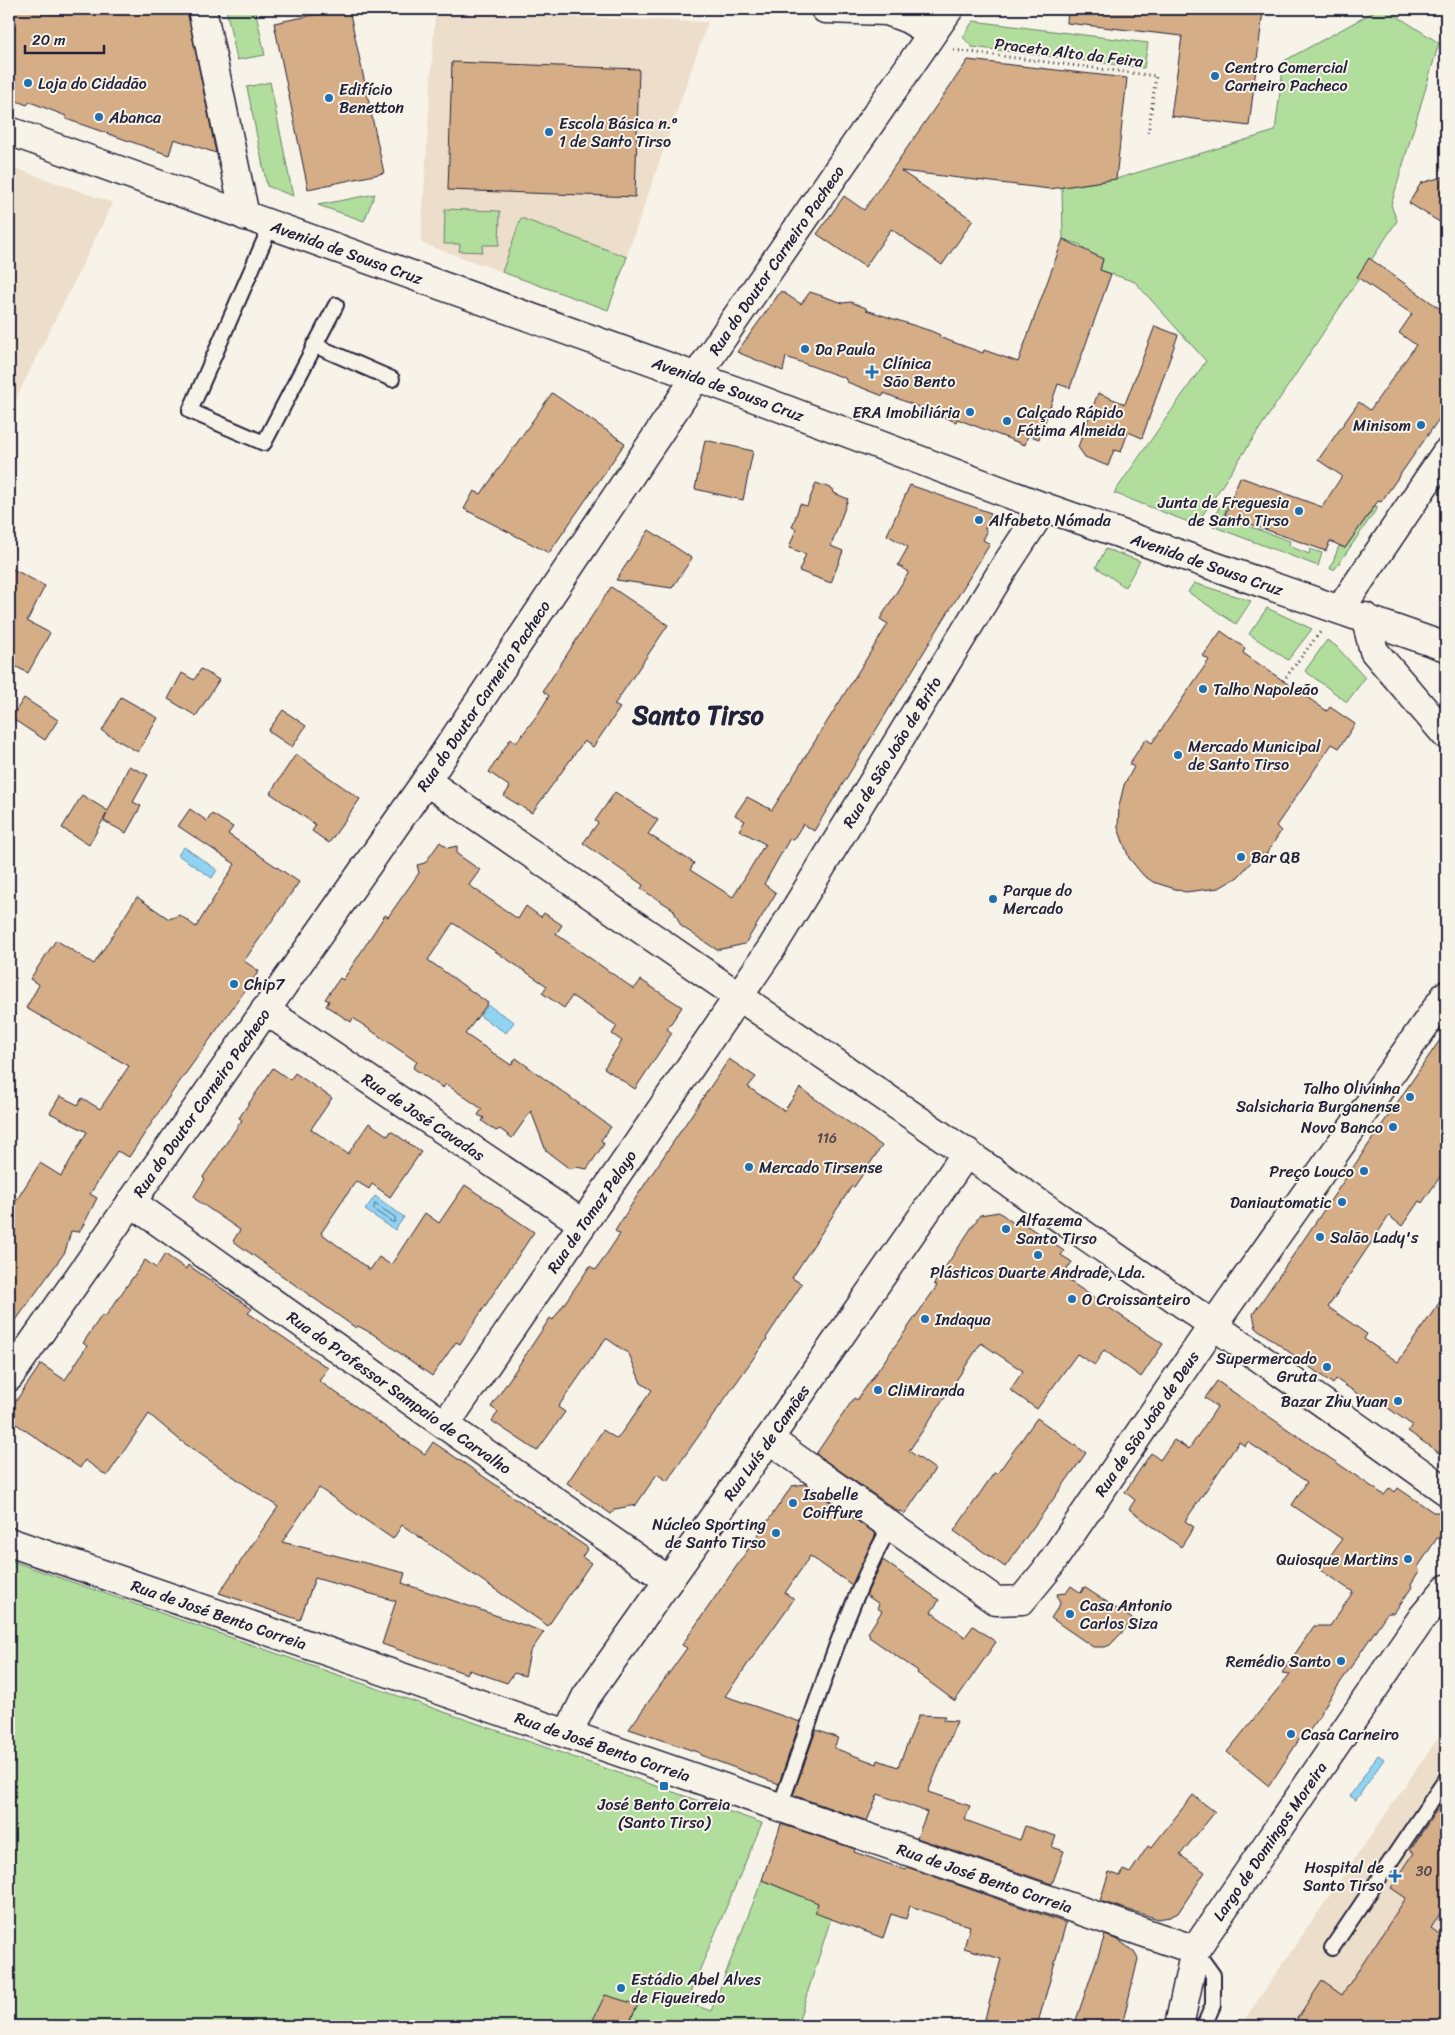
<svg xmlns="http://www.w3.org/2000/svg" width="1455" height="2035" font-family="Sriracha,sans-serif">
<style>
.built{fill:#eddecb}
.green{fill:#b1de9c;stroke:#6a806c}
.water{fill:#91d3f3;stroke:#658ca9}
.lines{fill:none;stroke-linecap:round;stroke-linejoin:round}
.shore{stroke:#4e6985;stroke-width:1}
.building{fill:#d5ad86;stroke:#22223b}
.lane-casing{stroke:#22223b;stroke-width:18}
.street-casing{stroke:#22223b;stroke-width:31}
.secondary-casing{stroke:#22223b;stroke-width:31}
.path{stroke:#22223b;stroke-width:3;stroke-dasharray:1 4;stroke-linecap:butt}
.lane{stroke:#f7f3e8;stroke-width:14}
.street{stroke:#f7f3e8;stroke-width:28}
.secondary{stroke:#f7f3e8;stroke-width:28}
.poi-dot{fill:#1f6fb2;stroke:#f7f3e8;stroke-width:2}
.labels{text-anchor:middle;stroke-width:4;stroke-linejoin:round;paint-order:stroke}
.number-label{font-size:14px;fill:#4f454e}
.street-label{font-size:16px;fill:#22223b;stroke:#f7f3e8}
.poi-label{font-size:16px;fill:#22223b;stroke:#f7f3e8;text-anchor:start}
.town-label{font-size:26px;font-weight:bold;fill:#22223b;stroke:#f7f3e8}
</style>
<rect width="100%" height="100%" fill="#f7f3e8"/>
<filter id="ink" filterUnits="userSpaceOnUse"><feTurbulence type="fractalNoise" baseFrequency=".02" numOctaves="2"/><feDisplacementMap in="SourceGraphic" scale="10" xChannelSelector="R" yChannelSelector="G"/><feConvolveMatrix kernelMatrix="1 2 1 2 8 2 1 2 1" color-interpolation-filters="sRGB"/></filter>
<g filter="url(#ink)">
<g class="built">
<path d="M435,12L708,22L608,310L421,243Z"/>
<path d="M9,166L113,203L9,413Z"/>
<path d="M1446,1726V2026H1240Z"/>
</g>
<g class="green">
<path d="M226,9H255L265,55L237,60Z"/>
<path d="M1379,9H1386L1439,43L1391,205L1397,221L1196,525L1114,493L1206,361L1135,282L1100,270L1103,259L1083,249L1079,250L1081,245L1063,239L1062,187L1116,179L1275,131L1284,61Z"/>
<path d="M973,21L1148,43L1144,68L972,47L963,37Z"/>
<path d="M270,82L293,196L267,186L247,87Z"/>
<path d="M375,194L364,221L318,205Z"/>
<path d="M445,209L500,211L499,245H483L482,252L459,251L460,244H444Z"/>
<path d="M521,218L627,257L608,310L502,272Z"/>
<path d="M1228,495L1231,496L1223,517L1290,541L1289,546L1309,554L1310,549L1322,553L1318,566L1212,526L1218,509Z"/>
<path d="M1375,506L1378,507L1335,569H1330L1339,546L1345,548Z"/>
<path d="M1106,549L1140,561L1125,587L1096,567Z"/>
<path d="M1194,583L1251,601L1236,624L1188,592Z"/>
<path d="M1267,608L1312,629L1288,660L1249,634Z"/>
<path d="M1327,640L1336,646L1365,678L1347,702L1305,671Z"/>
<path d="M9,1560L762,1823L686,2002L711,2011L762,1880L791,1892L826,1879L815,1913L831,1918L797,2026H9Z"/>
</g>
<g class="water">
<path d="M184,847L217,870L212,878L178,855Z"/>
<path d="M488,1005L514,1022L506,1033L480,1016Z"/>
<path d="M375,1196L404,1217L395,1230L365,1210Z"/>
<path d="M1378,1755L1384,1759L1356,1800L1350,1796Z"/>
</g>
<g class="lines">
<path class="shore" d="M375,1204L395,1217V1222H392L374,1210Z"/>
</g>
<g class="building">
<path d="M9,9H187L216,153L174,139L169,155L66,119V116L30,102L27,105L9,98Z"/>
<path d="M344,9H349L384,173L308,189L274,23Z"/>
<path d="M1068,9H1243L1263,11L1249,126L1171,116L1182,36L1067,23Z"/>
<path d="M968,60L1127,78L1116,179L1050,189L901,171L973,220L942,265L891,229L865,267L817,234L844,196L864,210Z"/>
<path d="M452,62L639,69L635,197L448,190Z"/>
<path d="M1446,176V226L1409,203L1421,183Z"/>
<path d="M1063,239L1103,259L1100,270L1111,274L1070,388L1058,384L1039,439L1028,435L1025,445L957,419L956,422L884,393L883,396L847,382L845,378L786,357L783,371L737,352L781,291L801,304L810,292L843,303L851,302L866,308V310L931,331L940,335L939,337L983,353L984,350L1018,362Z"/>
<path d="M1369,258L1446,313V409L1381,502L1378,501L1345,548L1330,541L1326,551L1225,515L1240,477L1322,507L1342,476L1318,460L1359,402L1370,410L1416,345L1399,333L1412,314L1357,277Z"/>
<path d="M1155,326L1178,335L1142,438L1128,432L1121,452L1114,450L1108,466L1085,457L1078,447L1098,393L1125,404Z"/>
<path d="M552,393L625,443L549,553L464,509L474,491L481,494Z"/>
<path d="M705,440L753,451L743,500L695,489Z"/>
<path d="M816,483L833,489L834,493L848,499L831,546L843,551L831,583L799,571L806,554L789,548L796,529L792,527L800,504L807,506Z"/>
<path d="M910,485L991,513L985,529L987,532L983,540L990,544L814,831L803,824L793,840L790,838L764,884L776,893L745,944L717,950L681,926L673,909L641,889L643,885L583,843L598,823L595,821L615,792L658,820L648,834L694,863L690,870L733,897L765,844L739,830L745,821L735,815L747,797L772,810L888,624L880,619L909,572L898,565L908,547L887,535Z"/>
<path d="M649,530L692,558L672,588L616,580Z"/>
<path d="M9,567L45,586L27,621L50,633L28,673L9,663Z"/>
<path d="M611,587L668,625L614,705L620,708L593,747L584,741L532,813L504,796L510,787L489,772L511,738L516,743L538,714L549,696L543,691Z"/>
<path d="M1221,631L1245,648L1243,653L1327,711L1330,707L1355,724L1339,748L1332,744L1276,826L1281,831L1265,856L1259,853L1238,877L1219,888L1185,892L1153,882L1143,875L1129,858L1118,828L1119,806L1124,785L1134,767L1129,764L1146,739L1152,743L1209,660L1203,656Z"/>
<path d="M201,669L219,680L196,716L168,699L182,673L194,680Z"/>
<path d="M121,697L158,718L138,752L102,731Z"/>
<path d="M24,698L58,720L45,740L11,718Z"/>
<path d="M283,710L306,726L292,747L268,731Z"/>
<path d="M296,754L360,799L329,843L312,831L316,825L270,793Z"/>
<path d="M129,766L148,775L133,802L141,806L126,833L104,821L107,813L89,845L62,828L82,795L108,811Z"/>
<path d="M190,809L207,821L212,814L233,827L228,834L299,882L244,961L259,971L173,1091L129,1157L117,1151L90,1194L97,1198L85,1222L79,1232L71,1231L65,1252L9,1330V1212L40,1163L61,1176L87,1132L50,1113L60,1096L78,1105L82,1098L100,1109L129,1066L26,1008L39,985L30,979L56,940L94,964L137,897L169,919L180,915L196,927L235,864L178,826Z"/>
<path d="M440,842L448,848L457,846V854L480,870L469,885L518,919L526,906L541,917L544,913L562,925L556,934L634,989L641,980L682,1007L667,1029L672,1033L635,1089L604,1068L622,1041L612,1034L617,1026L572,996L564,1008L542,993L547,986L453,923L428,960L488,1003L465,1034L511,1065L516,1058L611,1127L601,1140L604,1144L587,1169L576,1167L570,1169L546,1151L531,1111L512,1138L500,1129L496,1131L482,1121L484,1118L478,1115L482,1109L446,1084L443,1088L413,1068L417,1062L353,1018L351,1022L326,1006L329,1001L325,999L340,978L343,980L385,915L388,917L419,873L417,865L425,863Z"/>
<path d="M1446,1031V1168L1422,1203L1419,1201L1402,1226L1389,1216L1328,1307L1367,1334L1364,1339L1398,1362L1446,1293V1458L1408,1431L1412,1425L1374,1398L1371,1403L1336,1379L1333,1384L1256,1328L1253,1314Z"/>
<path d="M729,1059L756,1077L748,1087L784,1111L800,1088L882,1146L854,1187L852,1186L792,1278L802,1284L766,1338L767,1339L667,1481L657,1474L636,1505L615,1509L611,1514L567,1483L603,1430L617,1439L652,1390L641,1383L629,1354L606,1338L558,1407L565,1412L537,1451L492,1421L498,1412L491,1407L550,1318L553,1320L590,1266L596,1270L620,1234L615,1231L637,1196Z"/>
<path d="M273,1068L290,1080L295,1073L332,1098L311,1129L348,1154L369,1123L388,1136L391,1131L421,1152L390,1197L372,1184L369,1189L356,1181L321,1233L370,1270L379,1257L391,1265L425,1213L439,1223L465,1185L534,1232L460,1344L456,1342L432,1376L373,1334L358,1326L356,1328L233,1241L240,1230L195,1199L194,1196L205,1179L203,1177L242,1120L239,1118Z"/>
<path d="M999,1212L1016,1225L1020,1221L1064,1251L1061,1255L1072,1262L1062,1276L1163,1344L1141,1377L1104,1350L1095,1365L1077,1354L1037,1409L1010,1390L1023,1371L981,1343L909,1451L935,1469L905,1514L900,1511L899,1512L816,1454L854,1398L857,1400L925,1303L937,1286L934,1284L980,1215Z"/>
<path d="M165,1254L186,1269L188,1265L252,1309L248,1313L328,1368L319,1381L425,1454L433,1442L588,1548L582,1557L591,1563L548,1626L402,1525L393,1539L319,1488L282,1542L405,1573L402,1583L544,1632L530,1652L525,1676L514,1673L507,1683L469,1670L467,1674L382,1644L396,1601L315,1578L300,1620L219,1593L278,1507L181,1441L149,1414L107,1476L85,1460L80,1468L9,1419V1411L41,1364L65,1380L87,1346L83,1343L102,1315L105,1317L145,1260L156,1268Z"/>
<path d="M1217,1381L1384,1495L1390,1488L1395,1492L1398,1488L1433,1512H1438L1446,1518V1529L1441,1538H1437L1418,1567L1419,1571L1411,1584L1412,1587L1394,1613H1387L1320,1713L1321,1715L1304,1738L1301,1737L1269,1786L1227,1752L1290,1674L1282,1673L1314,1626H1330L1353,1592L1320,1570L1342,1539L1292,1505L1307,1482L1248,1442L1245,1446L1239,1442L1185,1521L1194,1527L1181,1547L1129,1509L1135,1500L1125,1492L1151,1453L1160,1460L1174,1440L1189,1449L1217,1407L1205,1398Z"/>
<path d="M1037,1418L1086,1453L1005,1567L954,1531L994,1473L997,1474Z"/>
<path d="M805,1484L876,1534L852,1585L810,1556L785,1593L794,1599L725,1696L800,1722L779,1784L700,1755V1753L629,1729L687,1648L682,1645L792,1486Z"/>
<path d="M883,1560L939,1600L931,1612L965,1637L973,1626L996,1642L955,1701L917,1673L918,1671L869,1637L870,1635L868,1633L882,1611L877,1608L879,1604L866,1595Z"/>
<path d="M1071,1586L1081,1593L1084,1587L1134,1620L1110,1645L1105,1647H1093L1051,1618L1060,1604L1057,1594L1066,1593Z"/>
<path d="M919,1715L945,1716L942,1720L957,1721L928,1792L970,1806L965,1820L1020,1840L1025,1826L1056,1836L1052,1847L1064,1851L1052,1884L917,1838L927,1812L878,1794L867,1821L793,1795L816,1730L838,1738L834,1748L877,1764L878,1760L898,1767Z"/>
<path d="M1193,1795L1215,1812L1180,1855L1205,1872L1178,1913L1170,1917L1158,1919L1100,1901L1109,1872L1120,1876L1123,1870L1130,1873L1148,1846L1151,1848Z"/>
<path d="M1446,1796V1904L1431,1928L1446,1939V2026H1292L1322,1981L1342,1995L1406,1898L1391,1888L1414,1853L1410,1850Z"/>
<path d="M781,1824L855,1849L854,1852L906,1870L907,1867L1066,1923L1037,2026H983L1001,1959L964,1948L970,1926L910,1906L906,1919L891,1914L883,1938L815,1913L818,1903L762,1880Z"/>
<path d="M1105,1935L1120,1941L1134,1952L1138,1959L1122,2026H1074Z"/>
<path d="M605,1995L638,2005L627,2026H590Z"/>
</g>
<g class="lines">
<g class="lane-casing">
<g id="lane">
<path d="M271,225L190,411L264,443L336,305"/>
<path d="M314,345L392,379"/>
<path d="M780,1806C814,1713 842,1614 890,1526"/>
<path d="M1332,1948L1446,1779"/>
<path d="M1195,1950L1213,1975V2005L1204,2026"/>
</g>
</g>
<g class="street-casing">
<g id="street">
<path d="M202,9L245,216"/>
<path d="M825,9L887,11L908,19L932,33"/>
<path d="M1341,608L1446,453"/>
<path d="M1365,617L1374,651L1446,735"/>
<path d="M426,781C767,1017 1110,1248 1446,1491"/>
<path id="s1" d="M265,1010L582,1223"/>
<path id="s2" d="M131,1202L445,1425L668,1580"/>
<path id="s3" d="M9,1377L426,781L731,325L949,9"/>
<path id="s4" d="M445,1425L771,949L1004,568L1044,507"/>
<path id="s5" d="M769,1439L996,1601L1022,1600L1045,1572L1214,1324L1446,995"/>
<path id="s6" d="M568,1733L586,1697L769,1439L967,1152"/>
<path id="s7" d="M1195,1950L1422,1618L1446,1589"/>
</g>
</g>
<g class="secondary-casing">
<g id="secondary">
<path id="s8" d="M9,131L750,396L1044,507L1446,647"/>
<path id="s9" d="M9,1542L1195,1950L1179,2026"/>
</g>
</g>
<g class="path">
<path d="M954,50L1156,76L1148,135"/>
<path d="M1283,681L1321,631"/>
</g>
<use href="#lane" class="lane"/>
<use href="#street" class="street"/>
<use href="#secondary" class="secondary"/>
</g>
</g>
<g class="poi-dot">
<circle cx="1215" cy="76" r="5"/>
<circle cx="28" cy="83" r="5"/>
<circle cx="329" cy="98" r="5"/>
<circle cx="99" cy="117" r="5"/>
<circle cx="549" cy="132" r="5"/>
<circle cx="805" cy="349" r="5"/>
<path d="M869.5 364.5h5v5h5v5h-5v5h-5v-5h-5v-5h5z"/>
<circle cx="970" cy="412" r="5"/>
<circle cx="1007" cy="421" r="5"/>
<circle cx="1421" cy="425" r="5"/>
<circle cx="1299" cy="511" r="5"/>
<circle cx="979" cy="520" r="5"/>
<circle cx="1203" cy="689" r="5"/>
<circle cx="1178" cy="755" r="5"/>
<circle cx="1241" cy="857" r="5"/>
<circle cx="993" cy="899" r="5"/>
<circle cx="234" cy="984" r="5"/>
<circle cx="1410" cy="1097" r="5"/>
<circle cx="1393" cy="1127" r="5"/>
<circle cx="749" cy="1167" r="5"/>
<circle cx="1364" cy="1171" r="5"/>
<circle cx="1342" cy="1202" r="5"/>
<circle cx="1006" cy="1229" r="5"/>
<circle cx="1320" cy="1237" r="5"/>
<circle cx="1038" cy="1255" r="5"/>
<circle cx="1072" cy="1299" r="5"/>
<circle cx="925" cy="1319" r="5"/>
<circle cx="1327" cy="1367" r="5"/>
<circle cx="878" cy="1390" r="5"/>
<circle cx="1398" cy="1401" r="5"/>
<circle cx="793" cy="1503" r="5"/>
<circle cx="776" cy="1533" r="5"/>
<circle cx="1408" cy="1559" r="5"/>
<circle cx="1070" cy="1614" r="5"/>
<circle cx="1341" cy="1661" r="5"/>
<circle cx="1291" cy="1734" r="5"/>
<rect x="659" y="1781" width="10" height="10" rx="2.5"/>
<path d="M1392.5 1868.5h5v5h5v5h-5v5h-5v-5h-5v-5h5z"/>
<circle cx="621" cy="1988" r="5"/>
</g>
<g class="labels">
<g class="number-label">
<text x="827" y="1143">116</text>
<text x="1424" y="1876">30</text>
</g>
<g class="street-label">
<text transform="translate(1069 52) rotate(7)" y="6">Praceta Alto da Feira</text>
<text dy="6" stroke="none"><textPath href="#s8" startOffset="359">Avenida de Sousa Cruz</textPath></text>
<text dy="6" stroke="none"><textPath href="#s3" startOffset="1355">Rua do Doutor Carneiro Pacheco</textPath></text>
<text dy="6" stroke="none"><textPath href="#s8" startOffset="764">Avenida de Sousa Cruz</textPath></text>
<text dy="6" stroke="none"><textPath href="#s8" startOffset="1274">Avenida de Sousa Cruz</textPath></text>
<text dy="6" stroke="none"><textPath href="#s3" startOffset="830">Rua do Doutor Carneiro Pacheco</textPath></text>
<text dy="6" stroke="none"><textPath href="#s4" startOffset="808">Rua de São João de Brito</textPath></text>
<text dy="6" stroke="none"><textPath href="#s3" startOffset="335">Rua do Doutor Carneiro Pacheco</textPath></text>
<text dy="6" stroke="none"><textPath href="#s1" startOffset="191">Rua de José Cavadas</textPath></text>
<text dy="6" stroke="none"><textPath href="#s4" startOffset="259">Rua de Tomaz Pelayo</textPath></text>
<text dy="6" stroke="none"><textPath href="#s2" startOffset="329">Rua do Professor Sampaio de Carvalho</textPath></text>
<text dy="6" stroke="none"><textPath href="#s5" startOffset="521">Rua de São João de Deus</textPath></text>
<text dy="6" stroke="none"><textPath href="#s6" startOffset="352">Rua Luís de Camões</textPath></text>
<text dy="6" stroke="none"><textPath href="#s9" startOffset="222">Rua de José Bento Correia</textPath></text>
<text dy="6" stroke="none"><textPath href="#s9" startOffset="628">Rua de José Bento Correia</textPath></text>
<text dy="6" stroke="none"><textPath href="#s7" startOffset="132">Largo de Domingos Moreira</textPath></text>
<text dy="6" stroke="none"><textPath href="#s9" startOffset="1032">Rua de José Bento Correia</textPath></text>
</g>
<g class="poi-label">
<text x="1225" y="73">Centro Comercial<tspan x="1225" dy="18">Carneiro Pacheco</tspan></text>
<text x="38" y="89">Loja do Cidadão</text>
<text x="339" y="95">Edifício<tspan x="339" dy="18">Benetton</tspan></text>
<text x="109" y="123">Abanca</text>
<text x="559" y="129">Escola Básica n.º<tspan x="559" dy="18">1 de Santo Tirso</tspan></text>
<text x="815" y="355">Da Paula</text>
<text x="883" y="369">Clínica<tspan x="883" dy="18">São Bento</tspan></text>
<text x="960" y="418" text-anchor="end">ERA Imobiliária</text>
<text x="1017" y="418">Calçado Rápido<tspan x="1017" dy="18">Fátima Almeida</tspan></text>
<text x="1411" y="431" text-anchor="end">Minisom</text>
<text x="1289" y="508" text-anchor="end">Junta de Freguesia<tspan x="1289" dy="18">de Santo Tirso</tspan></text>
<text x="989" y="526">Alfabeto Nómada</text>
<text x="1213" y="695">Talho Napoleão</text>
<text x="1188" y="752">Mercado Municipal<tspan x="1188" dy="18">de Santo Tirso</tspan></text>
<text x="1251" y="863">Bar QB</text>
<text x="1003" y="896">Parque do<tspan x="1003" dy="18">Mercado</tspan></text>
<text x="244" y="990">Chip7</text>
<text x="1400" y="1094" text-anchor="end">Talho Olivinha<tspan x="1400" dy="18">Salsicharia Burganense</tspan></text>
<text x="1383" y="1133" text-anchor="end">Novo Banco</text>
<text x="759" y="1173">Mercado Tirsense</text>
<text x="1354" y="1177" text-anchor="end">Preço Louco</text>
<text x="1332" y="1208" text-anchor="end">Daniautomatic</text>
<text x="1016" y="1226">Alfazema<tspan x="1016" dy="18">Santo Tirso</tspan></text>
<text x="1330" y="1243">Salão Lady's</text>
<text x="1038" y="1278" text-anchor="middle">Plásticos Duarte Andrade, Lda.</text>
<text x="1082" y="1305">O Croissanteiro</text>
<text x="935" y="1325">Indaqua</text>
<text x="1317" y="1364" text-anchor="end">Supermercado<tspan x="1317" dy="18">Gruta</tspan></text>
<text x="888" y="1396">CliMiranda</text>
<text x="1388" y="1407" text-anchor="end">Bazar Zhu Yuan</text>
<text x="803" y="1500">Isabelle<tspan x="803" dy="18">Coiffure</tspan></text>
<text x="766" y="1530" text-anchor="end">Núcleo Sporting<tspan x="766" dy="18">de Santo Tirso</tspan></text>
<text x="1398" y="1565" text-anchor="end">Quiosque Martins</text>
<text x="1080" y="1611">Casa Antonio<tspan x="1080" dy="18">Carlos Siza</tspan></text>
<text x="1331" y="1667" text-anchor="end">Remédio Santo</text>
<text x="1301" y="1740">Casa Carneiro</text>
<text x="664" y="1810" text-anchor="middle">José Bento Correia<tspan x="664" dy="18">(Santo Tirso)</tspan></text>
<text x="1384" y="1873" text-anchor="end">Hospital de<tspan x="1384" dy="18">Santo Tirso</tspan></text>
<text x="631" y="1985">Estádio Abel Alves<tspan x="631" dy="18">de Figueiredo</tspan></text>
</g>
<g class="town-label">
<text x="698" y="724">Santo Tirso</text>
</g>
</g>
<rect width="1455" height="2035" fill="none" stroke="#f7f3e8" stroke-width="30"/>
<rect x="15" y="15" width="1425" height="2005" fill="none" stroke="#22223b" stroke-width="2" filter="url(#ink)"/>
<path d="M25 45v8h79v-8" fill="none" stroke="#22223b" stroke-width="2.5"/>
<text x="32" y="45" font-size="15" fill="#22223b" stroke="#f7f3e8" stroke-width="4" paint-order="stroke">20 m</text>
</svg>
